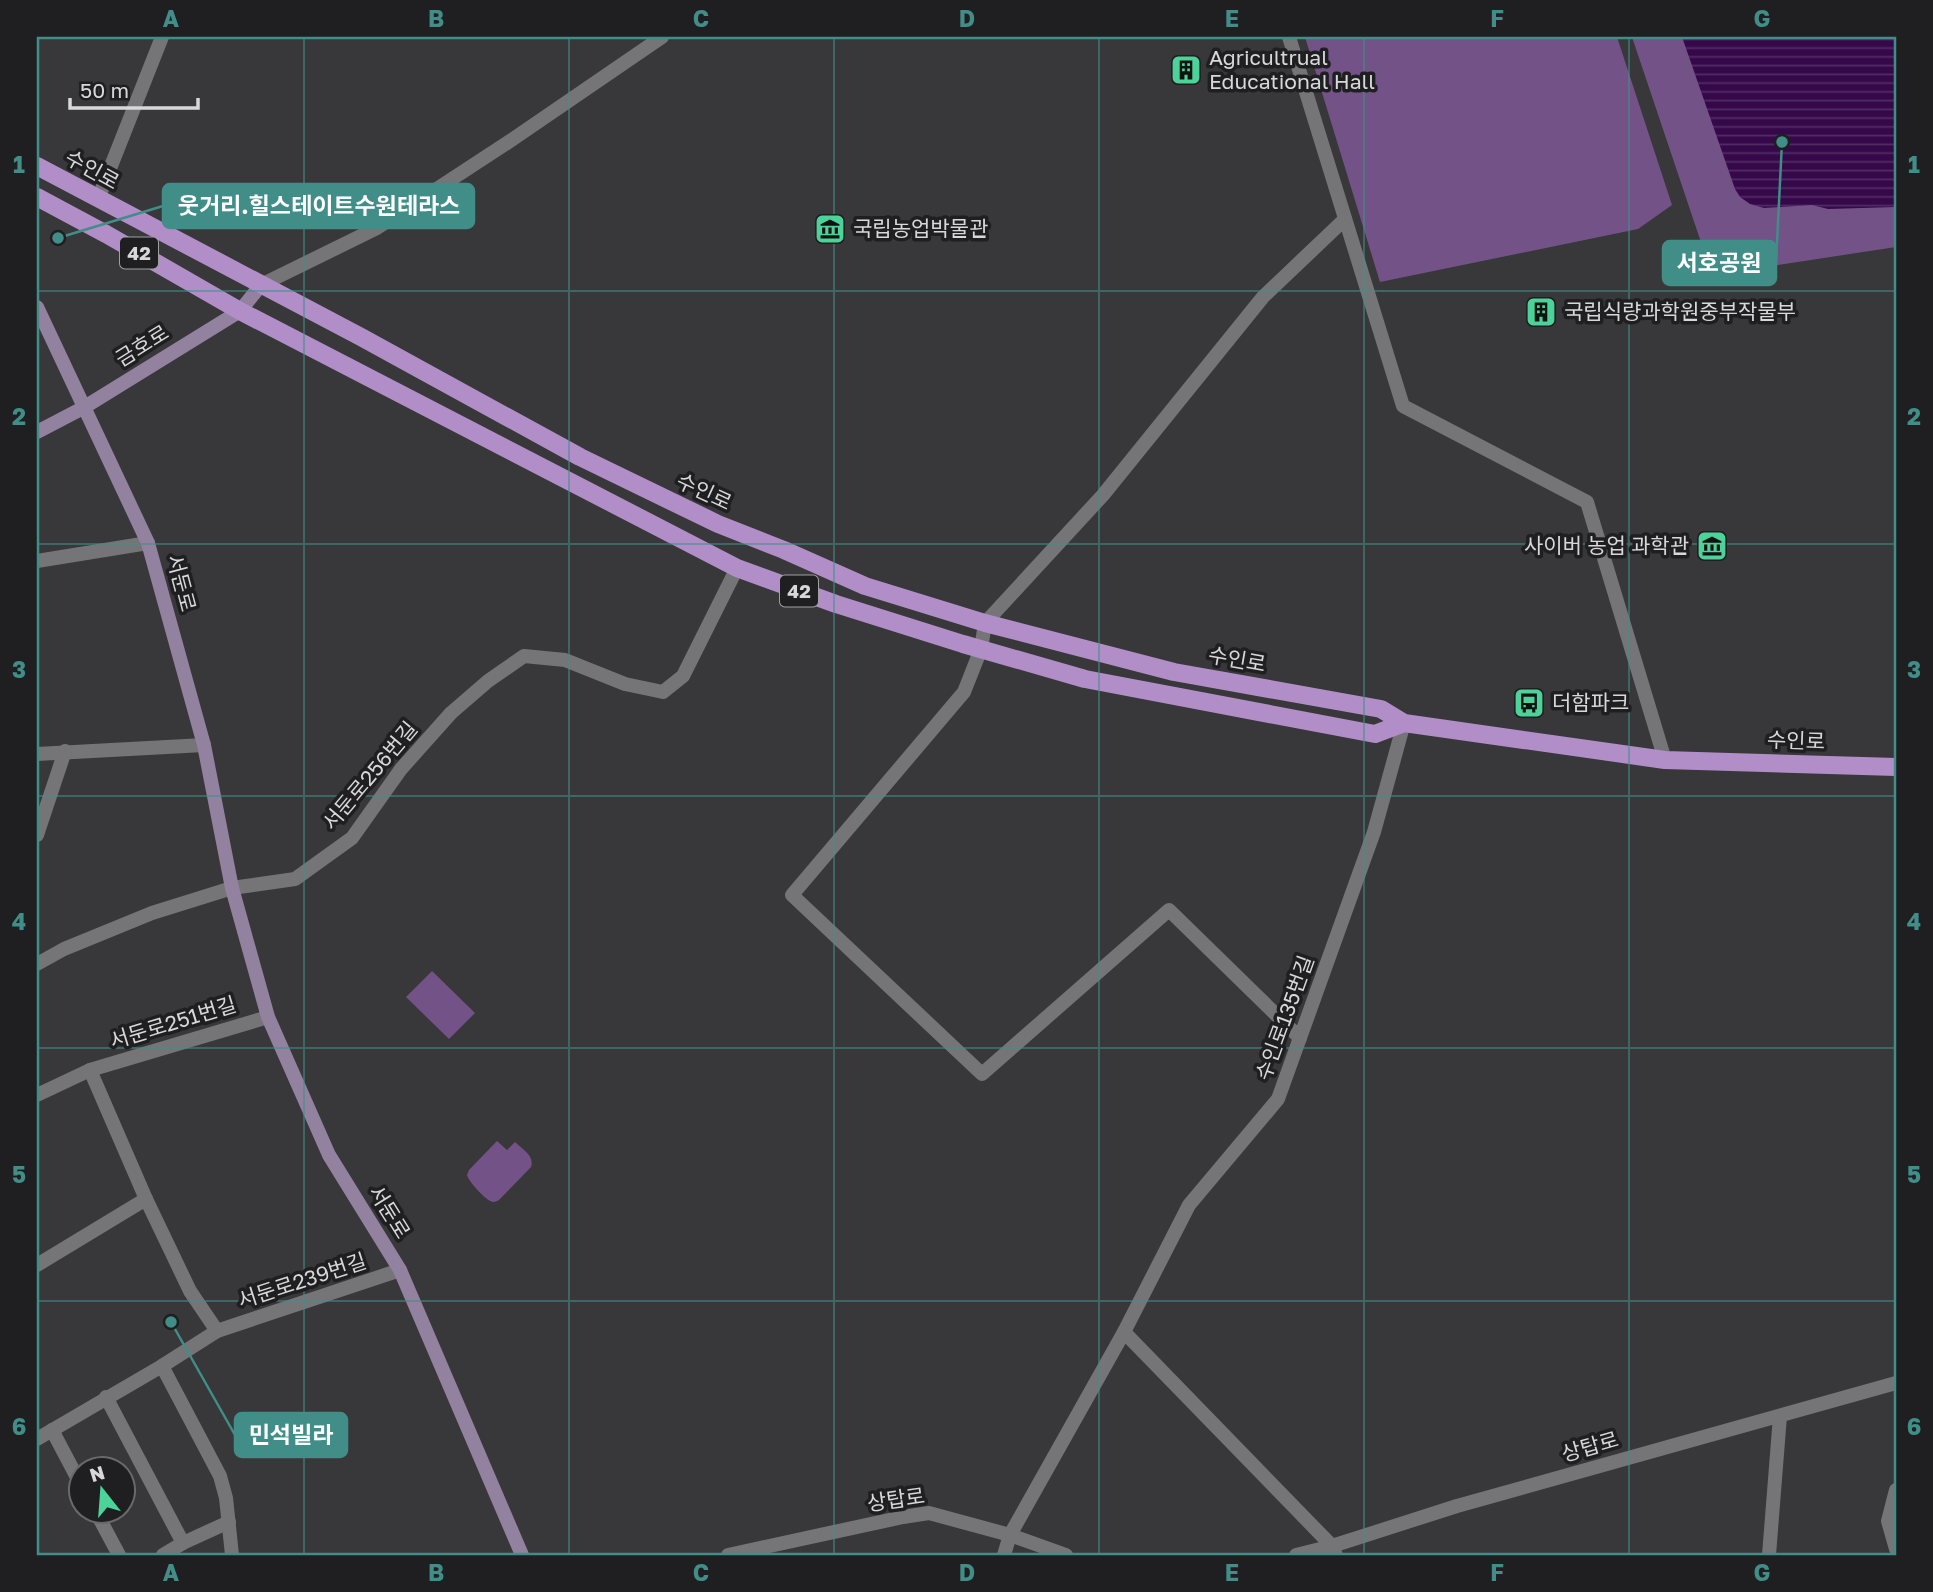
<svg xmlns="http://www.w3.org/2000/svg" width="1933" height="1592" font-family="'Golos Text','Noto Sans KR',sans-serif">
<style>
.green{fill:#735387}
.water{fill:url(#water-rules)}
.lines{fill:none;stroke-linecap:round;stroke-linejoin:round}
.street{stroke:#757477;stroke-width:14}
.secondary{stroke:#9381a0;stroke-width:14}
.primary{stroke:#b28ec8;stroke-width:18}
.grid{fill:none;stroke:#418e89;stroke-width:2;stroke-opacity:0.55}
.labels{text-anchor:middle;stroke-width:7;stroke-linejoin:round;paint-order:stroke}
.shield{fill:#1f1e20;stroke:#a0a0a2;stroke-width:2}
.shield-label{font-size:19px;font-weight:bold;fill:#d8d7d9}
.poi-label{font-size:21px;fill:#d8d7d9;stroke:#1f1e20;text-anchor:start}
.street-label{font-size:21px;fill:#d8d7d9;stroke:#1f1e20}
.leader{fill:none;stroke:#418e89;stroke-width:2.5}
.callout-dot{fill:#418e89;stroke:#1f1e20;stroke-width:2.5}
.callout{fill:#418e89;stroke:#418e89;stroke-width:2.5}
.callout-label{font-size:23px;text-anchor:middle;font-weight:bold;fill:#fff}
.neatline{fill:none;stroke:#418e89;stroke-width:2.5}
.grid-label{font-size:23px;text-anchor:middle;font-weight:bold;fill:#418e89}
</style>
<defs>
<pattern id="water-rules" width="6" height="5" patternUnits="userSpaceOnUse" patternTransform="scale(1.75)"><rect width="6" height="5" fill="#35084a"/><path d="M0 2.5h6" fill="none" stroke="#522b64"/></pattern>
</defs>
<rect width="100%" height="100%" fill="#383739"/>
<g class="green">
<path d="M1305,37H1617L1672,205L1638,229L1380,282Z"/>
<path d="M1632,37H1896V247L1712,275Z"/>
<path d="M432,971L475,1013L449,1039L406,997Z"/>
<path d="M497,1141L507,1150L515,1142C522,1149 535,1156 531,1167L499,1200C497,1201 495,1202 493,1202C486,1201 469,1182 467,1175L469,1170Z"/>
</g>
<path class="water" d="M1682,37H1896V207L1828,209L1812,205L1764,208L1750,204L1740,197L1735,189Z"/>
<g class="lines">
<g class="street">
<path d="M1289,37L1403,406L1587,502L1665,760"/>
<path d="M98,199L162,37"/>
<path d="M261,285L377,228L513,139L662,37"/>
<path d="M37,561L148,543"/>
<path d="M37,754L204,745"/>
<path d="M37,835L65,751"/>
<path d="M37,964L64,949L152,913L232,888L295,879L352,838L401,769L451,713L488,681L524,656L565,660L625,684L663,692L683,676L737,568"/>
<path d="M1300,1038L1169,910L982,1074L792,895L964,692L981,649L985,623L1103,495L1263,297L1345,219"/>
<path d="M90,1070L146,1199L190,1291L217,1331"/>
<path d="M37,1095L90,1070L268,1017"/>
<path d="M37,1265L146,1199"/>
<path d="M1124,1332L1332,1546L1336,1555"/>
<path d="M162,1366L220,1476L226,1498L232,1555"/>
<path d="M106,1397L183,1543"/>
<path d="M52,1430L80,1483"/>
<path d="M37,1439L162,1366L217,1331L400,1270"/>
<path d="M1896,1490L1888,1521L1896,1549"/>
<path d="M96,1512L119,1555"/>
<path d="M163,1555L183,1543L229,1522"/>
<path d="M728,1555L903,1517L929,1513L1010,1535L1066,1555"/>
<path d="M1004,1555L1010,1535L1124,1332L1189,1205L1278,1099L1374,832L1404,723"/>
<path d="M1296,1555L1332,1546L1457,1506L1896,1383"/>
<path d="M1769,1555L1780,1416"/>
</g>
<g class="secondary">
<path d="M37,307L148,543L204,745L232,888L268,1017L329,1155L400,1270L522,1555"/>
<path d="M37,432L83,408L240,311L261,285"/>
</g>
<g class="primary">
<path d="M37,166L361,337L580,457L718,524L784,550L865,586L985,623L1174,672L1381,709L1404,723L1665,760L1896,767"/>
<path d="M37,197L106,234L240,311L737,568L836,604L963,644L1085,679L1375,734L1404,723"/>
</g>
</g>
<path class="grid" d="M304,37V1555M569,37V1555M834,37V1555M1099,37V1555M1364,37V1555M1629,37V1555M37,291H1896M37,544H1896M37,796H1896M37,1048H1896M37,1301H1896"/>
<defs>
<g id="building-square" transform="scale(1.575)"><rect x="-9" y="-9" width="18" height="18" rx="4" fill="#4cd39a" stroke="#1f1e20"/><path d="M-4-6H4V6H1V3H-1V6H-4ZM-2.5-4.3h1.7v1.8h-1.7ZM.8-4.3h1.7v1.8H.8ZM-2.5-1h1.7V.8h-1.7ZM.8-1h1.7V.8H.8Z" fill="#111"/></g>
<g id="museum-square" transform="scale(1.575)"><rect x="-9" y="-9" width="18" height="18" rx="4" fill="#4cd39a" stroke="#1f1e20"/><path d="M0-6L6-3V-2H-6V-3ZM-5-1h2V3h-2ZM-1-1h2V3h-2ZM3-1h2V3H3ZM-6 4H6V6H-6Z" fill="#111"/></g>
<g id="bus-square" transform="scale(1.575)"><rect x="-9" y="-9" width="18" height="18" rx="4" fill="#4cd39a" stroke="#1f1e20"/><path d="M-5-6H5V4H4V6H2V4H-2V6H-4V4H-5ZM-3.5-4V0h7V-4ZM-3.5 1.2v1.5H-2V1.2ZM2 1.2v1.5H3.5V1.2Z" fill="#111"/></g>
</defs>
<g fill-rule="evenodd">
<use href="#building-square" x="1186" y="70"/>
<use href="#museum-square" x="830" y="229"/>
<use href="#building-square" x="1541" y="312"/>
<use href="#museum-square" x="1712" y="546"/>
<use href="#bus-square" x="1529" y="703"/>
</g>
<g class="labels">
<g class="shield">
<rect x="120" y="237.5" width="38" height="31" rx="5"/>
<rect x="780" y="575.5" width="38" height="31" rx="5"/>
</g>
<g class="shield-label">
<text x="139" y="260">42</text>
<text x="799" y="598">42</text>
</g>
<g class="poi-label">
<text x="1209" y="65">Agricultrual<tspan x="1209" dy="24">Educational Hall</tspan></text>
<text x="853" y="236">국립농업박물관</text>
<text x="1564" y="319">국립식량과학원중부작물부</text>
<text x="1689" y="553" text-anchor="end">사이버 농업 과학관</text>
<text x="1552" y="710">더함파크</text>
</g>
<g class="street-label">
<text transform="translate(92 170) rotate(29)" y="7">수인로</text>
<text transform="translate(142 346) rotate(-32)" y="7">금호로</text>
<text transform="translate(704 492) rotate(25)" y="7">수인로</text>
<text transform="translate(181 583) rotate(75)" y="7">서둔로</text>
<text transform="translate(1237 660) rotate(10)" y="7">수인로</text>
<text transform="translate(1796 741) rotate(2)" y="7">수인로</text>
<text transform="translate(370 776) rotate(-50)" y="7">서둔로256번길</text>
<text transform="translate(1285 1018) rotate(-70)" y="7">수인로135번길</text>
<text transform="translate(173 1023) rotate(-17)" y="7">서둔로251번길</text>
<text transform="translate(389 1212) rotate(58)" y="7">서둔로</text>
<text transform="translate(302 1281) rotate(-18)" y="7">서둔로239번길</text>
<text transform="translate(1590 1447) rotate(-16)" y="7">상탑로</text>
<text transform="translate(896 1500) rotate(-8)" y="7">상탑로</text>
</g>
</g>
<path class="leader" d="M58 238L163 206M1782 142L1776 263M171 1322L235 1435"/>
<g class="callout-dot">
<circle cx="58" cy="238" r="7"/>
<circle cx="1782" cy="142" r="7"/>
<circle cx="171" cy="1322" r="7"/>
</g>
<g class="callout">
<rect x="163" y="184" width="311" height="44" rx="7"/>
<rect x="1663" y="241" width="113" height="44" rx="7"/>
<rect x="235" y="1413" width="112" height="44" rx="7"/>
</g>
<g class="callout-label">
<text x="319" y="214">웃거리.힐스테이트수원테라스</text>
<text x="1719" y="271">서호공원</text>
<text x="291" y="1443">민석빌라</text>
</g>
<rect width="1933" height="1592" fill="none" stroke="#1f1e20" stroke-width="77"/>
<g transform="translate(102 1490) rotate(343)"><circle r="33" fill="#1f1e20" stroke="#69686a" stroke-width="2"/>
<path d="M0-5L12 26L0 18L-12 26Z" fill="#4cd39a"/>
<text y="-10" font-size="19" font-weight="bold" text-anchor="middle" fill="#d8d7d9">N</text>
</g>
<path d="M70 98v10h128v-10" fill="none" stroke="#d8d7d9" stroke-width="3.5"/>
<text x="80" y="98" font-size="21" fill="#d8d7d9" stroke="#1f1e20" stroke-width="5" paint-order="stroke">50 m</text>
<rect x="38" y="38" width="1857" height="1516" class="neatline"/>
<g class="grid-label">
<text x="171" y="27">A</text>
<text x="436" y="27">B</text>
<text x="701" y="27">C</text>
<text x="967" y="27">D</text>
<text x="1232" y="27">E</text>
<text x="1497" y="27">F</text>
<text x="1762" y="27">G</text>
<text x="19" y="173">1</text>
<text x="1914" y="173">1</text>
<text x="19" y="425">2</text>
<text x="1914" y="425">2</text>
<text x="19" y="678">3</text>
<text x="1914" y="678">3</text>
<text x="19" y="930">4</text>
<text x="1914" y="930">4</text>
<text x="19" y="1183">5</text>
<text x="1914" y="1183">5</text>
<text x="19" y="1435">6</text>
<text x="1914" y="1435">6</text>
<text x="171" y="1581">A</text>
<text x="436" y="1581">B</text>
<text x="701" y="1581">C</text>
<text x="967" y="1581">D</text>
<text x="1232" y="1581">E</text>
<text x="1497" y="1581">F</text>
<text x="1762" y="1581">G</text>
</g>
</svg>
